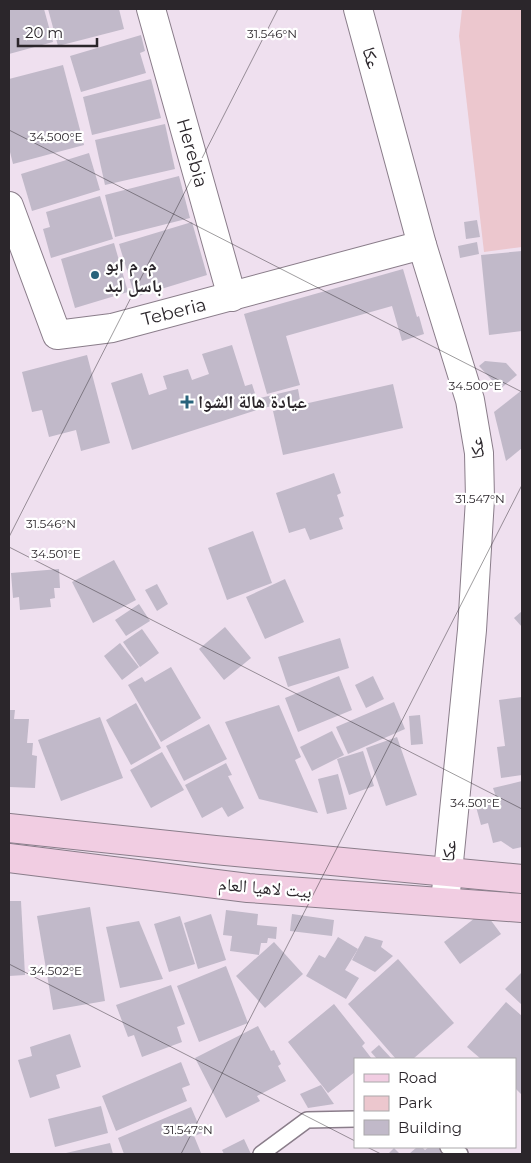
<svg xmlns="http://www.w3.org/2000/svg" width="531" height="1163" font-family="Montserrat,'Noto Naskh Arabic',sans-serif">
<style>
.green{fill:#ecc7ce}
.building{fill:#c1b9c9}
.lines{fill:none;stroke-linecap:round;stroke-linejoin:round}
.service-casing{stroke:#8a7d8a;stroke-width:18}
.minor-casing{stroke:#8a7d8a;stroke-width:30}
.secondary-casing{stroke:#8a7d8a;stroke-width:30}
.service{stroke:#fff;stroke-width:15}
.minor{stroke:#fff;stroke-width:28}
.secondary{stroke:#f1cde2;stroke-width:28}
.ticks{fill:none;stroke:#2b262b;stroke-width:1;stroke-opacity:0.45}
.poi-dot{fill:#28637b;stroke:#fff;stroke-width:2}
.labels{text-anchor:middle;stroke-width:4.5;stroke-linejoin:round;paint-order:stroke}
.street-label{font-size:18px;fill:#2b262b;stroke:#fff}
.poi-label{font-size:18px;font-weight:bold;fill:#2b262b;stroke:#fff;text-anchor:start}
.ticks-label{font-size:12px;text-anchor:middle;fill:#2b262b;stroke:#fff;stroke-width:4.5;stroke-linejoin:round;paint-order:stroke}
</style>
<rect width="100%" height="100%" fill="#efe0ef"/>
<path class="green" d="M462,9H522V247L484,252L459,36Z"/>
<g class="building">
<path d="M9,9H44L53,42L9,54Z"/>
<path d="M48,9H119L124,29L58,46Z"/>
<path d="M141,35L145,51L140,53L146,73L81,92L70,56Z"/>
<path d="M63,65L84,145L13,164L9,148V79Z"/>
<path d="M151,79L161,118L92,135L83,97Z"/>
<path d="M165,124L175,169L105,185L95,140Z"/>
<path d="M89,153L100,190L32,211L21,174Z"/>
<path d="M179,176L190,218L115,237L105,195Z"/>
<path d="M100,196L113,239L51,258L43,229L50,227L46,212Z"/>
<path d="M477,220L480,237L466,239L464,222Z"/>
<path d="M192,222L207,275L135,297L119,244Z"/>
<path d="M477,242L479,254L460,258L458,246Z"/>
<path d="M114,243L128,292L75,308L61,259Z"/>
<path d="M522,251V331L489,335L481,255Z"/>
<path d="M403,269L417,317L419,316L424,334L402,341L392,306L286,336L300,385L267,394L244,314Z"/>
<path d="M232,345L245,386L252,384L260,409L132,450L111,383L142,373L149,395L167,389L163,376L188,369L192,380L209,374L202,354Z"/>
<path d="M87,355L110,443L81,451L76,430L49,437L42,410L32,412L22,372Z"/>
<path d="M485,361L506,363L517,375L500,389L479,366Z"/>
<path d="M393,384L403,428L283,455L273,411Z"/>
<path d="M298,389L300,400L263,408L260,398Z"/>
<path d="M522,390V448L506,461L494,412Z"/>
<path d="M334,473L341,493L337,495L344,516L339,518L343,529L310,540L305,528L289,533L276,493Z"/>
<path d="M253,531L272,583L227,600L208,548Z"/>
<path d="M114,560L136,600L93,623L72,582Z"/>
<path d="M59,569L60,588H54L55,598L50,599L51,607L20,610L19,597L13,598L11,573Z"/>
<path d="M285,579L304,622L265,639L246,597Z"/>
<path d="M157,584L168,604L157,611L145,590Z"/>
<path d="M139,604L150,621L126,636L115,620Z"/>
<path d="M522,611V627L514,618Z"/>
<path d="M225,627L251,658L224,680L199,649Z"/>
<path d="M142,629L159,653L140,667L123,642Z"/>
<path d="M340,638L349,668L288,687L278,657Z"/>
<path d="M120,643L139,667L122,680L104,656Z"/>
<path d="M171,667L201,718L161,742L128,685L142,677L145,682Z"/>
<path d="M339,676L352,710L298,732L285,698Z"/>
<path d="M373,676L384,699L366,708L355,685Z"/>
<path d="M522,697V775L501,778L497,747L505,746L499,700Z"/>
<path d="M394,702L405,729L348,754L336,727Z"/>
<path d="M136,703L161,748L131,765L106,720Z"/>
<path d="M279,705L301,757L295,760L318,813L259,799L225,722Z"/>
<path d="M9,710H15L14,719H29L27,743H33L32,755L37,756L35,788L9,787Z"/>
<path d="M420,715L423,744L411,745L409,716Z"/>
<path d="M100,717L123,778L61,801L38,740Z"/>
<path d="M209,724L227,759L184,781L166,746Z"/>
<path d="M332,731L344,755L312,771L300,747Z"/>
<path d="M397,737L417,795L386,806L366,748Z"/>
<path d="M363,751L374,786L349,795L337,759Z"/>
<path d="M162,752L184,790L151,808L130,770Z"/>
<path d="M226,763L232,775L228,776L244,808L228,817L222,807L202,818L185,785Z"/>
<path d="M338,774L347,809L327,814L318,779Z"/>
<path d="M522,781V847L513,849L501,841L493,843L488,823L481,825L475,803L496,797L493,788Z"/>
<path d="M9,901H21L25,975L9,976Z"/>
<path d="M90,907L105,1001L53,1010L37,916Z"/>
<path d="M226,910L258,914L257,925L277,927L276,939L268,938L267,943H261L259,955L230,951L232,936L223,935Z"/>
<path d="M484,911L501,934L460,964L444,942Z"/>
<path d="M211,914L226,960L198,969L184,923Z"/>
<path d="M292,914L334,920L332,936L290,931Z"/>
<path d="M180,916L195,964L169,972L154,924Z"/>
<path d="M139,921L163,979L120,988L106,927Z"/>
<path d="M365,936L383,941L381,947L393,956L375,972L352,960Z"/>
<path d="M338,937L358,949L345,970L359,978L346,999L306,976L319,955L325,958Z"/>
<path d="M274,942L303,974L265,1008L236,976Z"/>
<path d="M398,959L454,1023L413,1059H396L348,1004Z"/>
<path d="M226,966L248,1023L199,1042L177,986Z"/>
<path d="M522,972V1005L505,989Z"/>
<path d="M171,985L185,1024L177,1027L182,1042L142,1057L134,1035L128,1037L116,1005Z"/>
<path d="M506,1002L522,1016V1095L515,1088V1059H481L467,1047Z"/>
<path d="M334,1004L365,1043L362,1046L372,1059H355V1072L328,1093L288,1042Z"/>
<path d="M258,1026L271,1051L274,1050L281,1064L278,1066L286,1081L257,1096L260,1101L226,1118L195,1058Z"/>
<path d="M70,1034L81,1067L56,1075L60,1088L30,1098L18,1060L32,1056L30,1047Z"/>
<path d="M379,1045L392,1059H377L371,1052Z"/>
<path d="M181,1062L190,1085L182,1088L187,1101L116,1131L102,1096Z"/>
<path d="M321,1085L334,1104L308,1108L300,1094Z"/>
<path d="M101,1106L108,1133L55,1147L48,1119Z"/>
<path d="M191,1107L202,1133L194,1136L201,1153L124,1154L118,1138Z"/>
<path d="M244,1139L251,1154H224L222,1150Z"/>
<path d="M110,1143L113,1154H66V1153Z"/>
<path d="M417,1147H422L425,1150L429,1147H451L458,1154H409Z"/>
<path d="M394,1148L400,1154H388Z"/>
</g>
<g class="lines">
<g class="service-casing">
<g id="service">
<path d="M448,1147L460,1154"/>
<path d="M261,1154L307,1120L355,1119"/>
</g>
</g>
<g class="minor-casing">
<g id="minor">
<path d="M151,9L232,297"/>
<path d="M358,9L422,245L470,400L479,453L480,499L472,630L445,902"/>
<path d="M9,206L57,335L112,328L422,245"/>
</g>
</g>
<g class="secondary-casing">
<g id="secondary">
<path d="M9,828L215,850L522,879"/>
<path d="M9,858L248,888L522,908"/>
</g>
</g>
<use href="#service" class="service"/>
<use href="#minor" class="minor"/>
<use href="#secondary" class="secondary"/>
</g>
<path class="ticks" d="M9,130L522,392M9,537L278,9M9,547L522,809M9,964L355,1141M367,1147L381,1154M181,1154L522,485"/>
<g class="poi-dot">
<circle cx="95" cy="275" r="5"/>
<path d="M184.5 394.5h5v5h5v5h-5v5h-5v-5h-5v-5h5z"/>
</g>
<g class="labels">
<g class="street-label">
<text transform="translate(371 58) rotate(75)" y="6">عكا</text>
<text transform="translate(192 153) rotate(74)" y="6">Herebia</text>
<text transform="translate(174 312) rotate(-14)" y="6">Teberia</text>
<text transform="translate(477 448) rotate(-96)" y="6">عكا</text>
<text transform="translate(449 851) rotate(-84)" y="6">عكا</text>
<text transform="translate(265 888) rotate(5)" y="6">بيت لاهيا العام</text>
</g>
<g class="poi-label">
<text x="105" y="271">م. م ابو<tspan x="105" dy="21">باسل لبد</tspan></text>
<text x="198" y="408">عيادة هالة الشوا</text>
</g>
</g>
<g class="ticks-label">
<text x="272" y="38">31.546°N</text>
<text x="56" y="141">34.500°E</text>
<text x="475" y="390">34.500°E</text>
<text x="480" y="503">31.547°N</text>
<text x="51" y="528">31.546°N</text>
<text x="56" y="558">34.501°E</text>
<text x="475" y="807">34.501°E</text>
<text x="56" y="975">34.502°E</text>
<text x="188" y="1134">31.547°N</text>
</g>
<rect width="531" height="1163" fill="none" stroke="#2b262b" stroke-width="20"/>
<rect x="354" y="1058" width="162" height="90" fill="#ffffff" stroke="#aaa8aa"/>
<rect x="364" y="1074" width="25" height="8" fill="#f1cde2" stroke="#aaa8aa"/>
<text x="398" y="1083" font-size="15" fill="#2b262b">Road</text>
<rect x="364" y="1096" width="25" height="15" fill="#ecc7ce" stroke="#aaa8aa"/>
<text x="398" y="1108" font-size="15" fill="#2b262b">Park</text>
<rect x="364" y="1120" width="25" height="15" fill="#c1b9c9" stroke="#aaa8aa"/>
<text x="398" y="1133" font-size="15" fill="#2b262b">Building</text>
<path d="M18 38v8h79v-8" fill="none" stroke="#2b262b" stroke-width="2.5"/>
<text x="25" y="38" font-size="15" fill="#2b262b" stroke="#ffffff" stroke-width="4" paint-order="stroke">20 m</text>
</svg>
